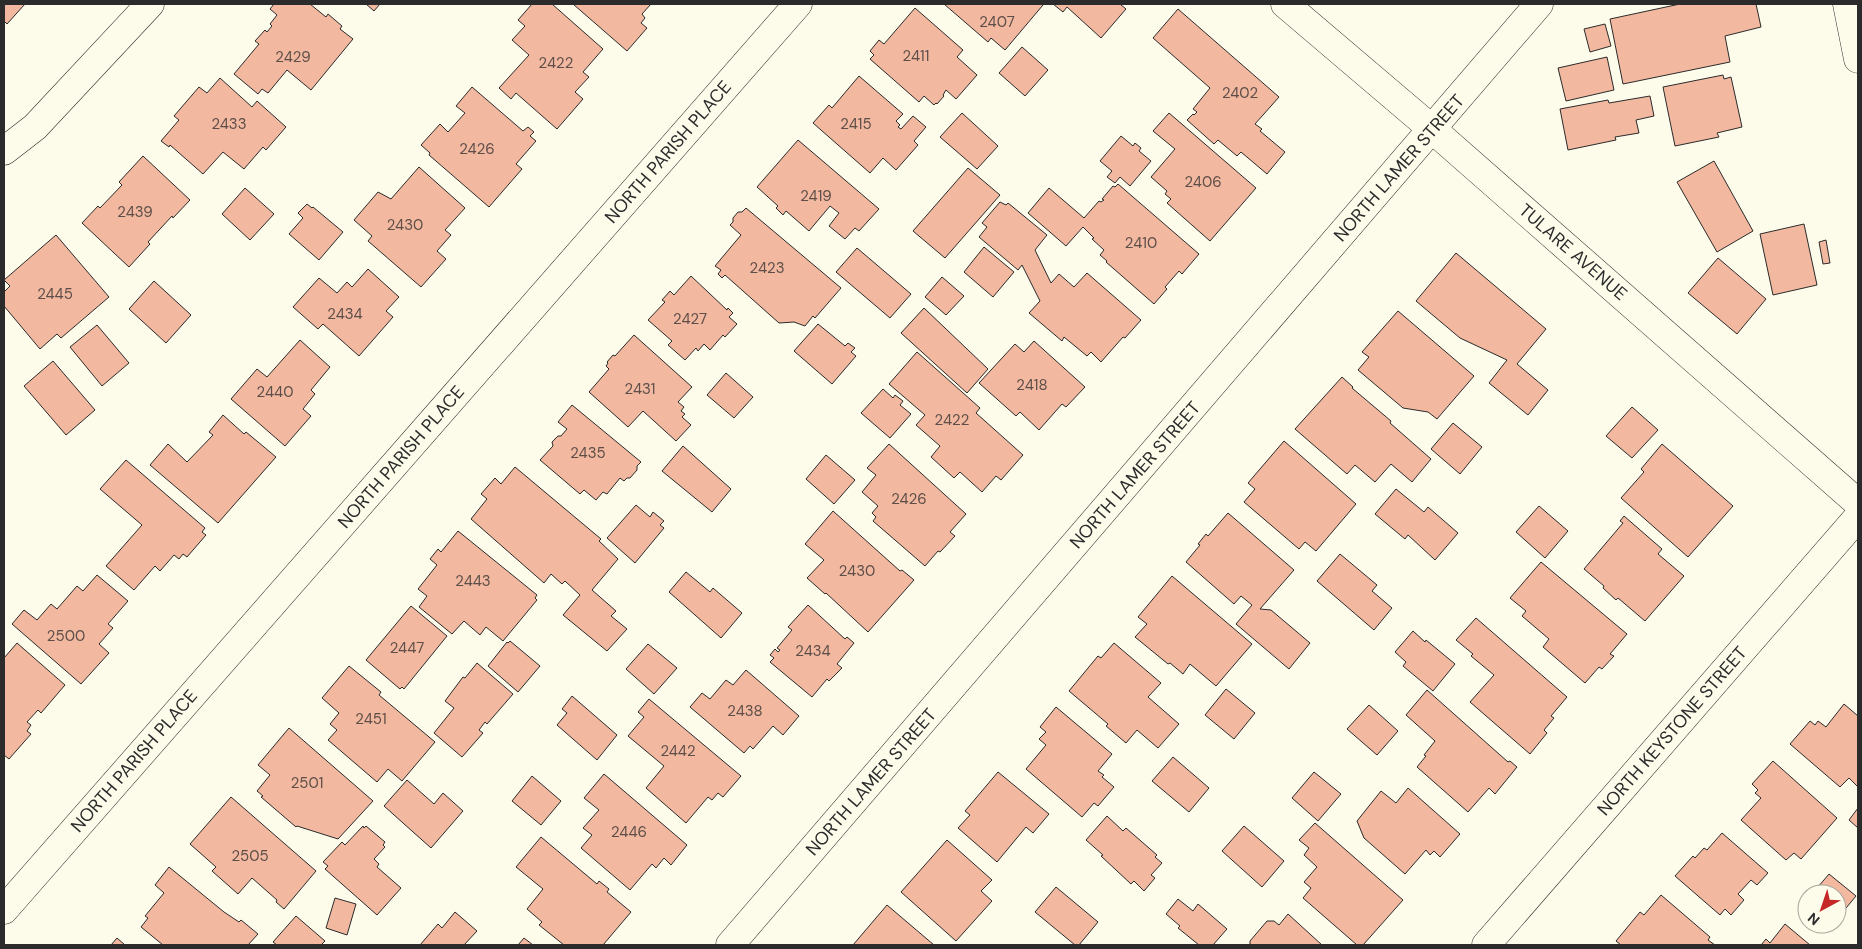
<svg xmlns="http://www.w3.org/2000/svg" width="1862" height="949" font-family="'DM Sans',sans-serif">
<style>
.building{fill:#f2b8a0;stroke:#2b2b2b}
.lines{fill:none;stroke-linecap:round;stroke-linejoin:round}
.minor-casing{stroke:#2b2b2b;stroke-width:29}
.secondary-casing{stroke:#2b2b2b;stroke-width:29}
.minor{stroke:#fdfbea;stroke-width:28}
.secondary{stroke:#fdfbea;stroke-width:28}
.labels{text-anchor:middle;stroke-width:4;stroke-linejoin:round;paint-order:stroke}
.number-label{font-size:15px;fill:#5d4e48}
.street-label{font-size:18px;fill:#2b2b2b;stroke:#fdfbea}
</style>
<rect width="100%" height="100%" fill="#fdfbea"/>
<g class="building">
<path d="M4,4H25L7,24L4,21Z"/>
<path d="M274,4H310L326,17L328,14L342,26L340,29L353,39L311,90L287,70L268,93L262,89L258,94L234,74L259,44L255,41L265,30L267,32L272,26L270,24L277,15L270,9Z"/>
<path d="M366,4H380L374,11Z"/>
<path d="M532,4H552L603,49L583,72L589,77L575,92L583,99L557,129L516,93L511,99L499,88L529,55L512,40L525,26L518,20Z"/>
<path d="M573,4H651L642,14L645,18L641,23L647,28L627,51Z"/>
<path d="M944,4H1042L1043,5L1005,50L991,38L988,42Z"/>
<path d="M1053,4H1120L1126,9L1101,38L1067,7L1063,12Z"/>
<path d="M1680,4H1756L1761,27L1725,36L1730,62L1623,84L1610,19Z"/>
<path d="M915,8L963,50L957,57L977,75L956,99L946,90L943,95L944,96L937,104L936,103L934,105L924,96L919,102L870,59L874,55L870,51L879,40L884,44Z"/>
<path d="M1178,9L1279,97L1255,124L1262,129L1260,131L1285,152L1267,174L1241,152L1237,156L1218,140L1214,144L1187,120L1193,114L1194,115L1197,112L1193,109L1210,88L1153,38Z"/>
<path d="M1605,24L1611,46L1590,52L1584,29Z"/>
<path d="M1022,47L1048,70L1025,96L999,73Z"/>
<path d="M1607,57L1614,90L1566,101L1558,68Z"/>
<path d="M1723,75L1724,79L1731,77L1742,127L1717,133L1719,137L1675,146L1663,87Z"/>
<path d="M859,76L903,114L896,121L900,125L898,127L901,129L913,116L926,127L914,141L918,145L896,170L883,158L870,173L813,123L829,105L832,108Z"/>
<path d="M220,78L252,107L257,101L286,127L266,150L263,147L244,169L223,152L203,174L170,145L169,147L161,141L179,120L174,116L199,87L207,93Z"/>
<path d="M472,87L523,131L528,127L534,132L530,136L536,141L516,164L522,169L489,207L429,155L430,153L421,145L440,124L448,132L465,113L456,106Z"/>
<path d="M1650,96L1654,116L1636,120L1639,133L1615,137L1616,140L1568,150L1560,109L1608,100L1609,103Z"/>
<path d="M962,113L998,146L977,169L940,137Z"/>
<path d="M1169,113L1256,188L1210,241L1167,203L1171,199L1165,194L1167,191L1151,177L1175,149L1153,131Z"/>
<path d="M1121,136L1133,146L1135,143L1141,148L1139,151L1151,161L1130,186L1120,177L1115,183L1107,177L1112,171L1100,161Z"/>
<path d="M798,140L879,209L859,231L855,228L845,239L829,226L839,213L830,206L809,231L786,211L783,215L776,208L778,206L757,187Z"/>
<path d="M143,156L190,200L173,218L172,216L148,242L150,244L129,267L82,223L98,206L100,208L122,185L119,182Z"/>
<path d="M1714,161L1753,231L1717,252L1677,182Z"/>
<path d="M419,167L465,208L445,230L451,235L437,251L446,259L421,287L368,241L372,236L354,220L378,192L391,199Z"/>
<path d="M968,168L1000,195L945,258L913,231Z"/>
<path d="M1118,184L1199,254L1182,274L1179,271L1165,287L1167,289L1154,304L1106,262L1107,261L1100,255L1104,250L1092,239L1094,238L1083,227L1066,246L1028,213L1049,188L1084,218L1099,201L1101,202L1104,200L1102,199L1113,186L1115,187Z"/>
<path d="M245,188L274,214L250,240L222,214Z"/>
<path d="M1000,202L1006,205L1008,203L1047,235L1035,250L1051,283L1059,274L1074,287L1087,273L1141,320L1125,338L1123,337L1101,362L1091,352L1087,356L1064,337L1062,341L1029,313L1040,301L1022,265L1018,270L979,237L987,227L982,223Z"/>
<path d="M307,204L312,208L313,207L343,232L319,260L289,234L303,218L298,213Z"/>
<path d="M746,208L841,288L815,318L813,316L805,326L794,322L779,323L725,275L722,278L718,274L721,270L715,266L741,235L730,225L733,222V218L738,212H742Z"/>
<path d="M1804,224L1817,285L1773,295L1760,234Z"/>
<path d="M56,235L109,297L61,338L57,334L40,349L4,306V292L10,286L4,280Z"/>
<path d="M1826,240L1830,263L1823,264L1819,242Z"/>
<path d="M984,247L1014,272L993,297L964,272Z"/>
<path d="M857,248L911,294L890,318L836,272Z"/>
<path d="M1456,253L1546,329L1517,364L1548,390L1528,415L1489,383L1507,360L1460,338L1416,301Z"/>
<path d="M1718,258L1766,299L1737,334L1688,293Z"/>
<path d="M368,269L399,297L386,311L393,317L359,356L323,324L318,329L293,307L319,278L337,293L347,282L352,287Z"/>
<path d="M691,276L727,310L728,308L733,313L729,317L737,324L725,337L723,335L710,350L704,344L698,351L696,348L685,360L668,345L672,341L648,320L665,302L662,300L670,291L674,295Z"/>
<path d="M942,277L964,296L946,315L925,297Z"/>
<path d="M154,281L191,315L166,343L129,309Z"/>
<path d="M924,308L988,369L967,393L901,333Z"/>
<path d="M1398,311L1474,376L1437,419L1428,412L1403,408L1358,370L1369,357L1362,352Z"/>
<path d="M818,324L845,346L848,343L855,348L851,352L856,356L832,384L794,351Z"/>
<path d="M97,325L129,363L102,386L70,347Z"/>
<path d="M634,335L692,387L678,402L684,407L681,411L685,414L682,417L691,425L676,441L643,411L628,427L589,392L609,369L606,366L608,363L607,362L613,355L615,356Z"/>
<path d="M300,340L330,367L311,390L315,394L303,409L311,416L285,446L231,399L257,369L267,377Z"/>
<path d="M1034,341L1085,387L1066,407L1062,404L1039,430L1020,412L1016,416L979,383L1015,344L1024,352Z"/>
<path d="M917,352L980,408L976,413L1023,455L1001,480L996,476L982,492L960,472L954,478L931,457L940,446L916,425L925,415L889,384Z"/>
<path d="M53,361L95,410L66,435L24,386Z"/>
<path d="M726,373L753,397L734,418L707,395Z"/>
<path d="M1342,377L1353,387L1352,388L1391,421L1390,423L1431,459L1412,482L1391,464L1375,482L1355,465L1347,474L1295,429Z"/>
<path d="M883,389L893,398L895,395L903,401L900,405L911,414L890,438L861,413Z"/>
<path d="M572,405L641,462L637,466V470L630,478H627L624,481L620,478L607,494L603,492L596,500L584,490L580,494L540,460L553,446L552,442L558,436H561L567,429L558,422Z"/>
<path d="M1632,407L1658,430L1632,458L1606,436Z"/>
<path d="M223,415L244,434L246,432L276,457L218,523L150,465L168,444L187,462L213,435L209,432Z"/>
<path d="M1453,423L1482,447L1460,474L1431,449Z"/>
<path d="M1284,441L1356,504L1316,551L1305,542L1299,549L1244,502L1255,489L1248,483Z"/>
<path d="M889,444L966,514L950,532L955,536L940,552L938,551L925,566L873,521L876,517L872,513L878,506L862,492L876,475L867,468Z"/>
<path d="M1662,444L1733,506L1688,557L1621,498L1644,472L1641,469Z"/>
<path d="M683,446L731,489L712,512L662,471Z"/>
<path d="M826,455L855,480L834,504L806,479Z"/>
<path d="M126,460L205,528L202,532L206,535L187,557L183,554L179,559L174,555L160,571L155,566L134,590L106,566L142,525L100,489Z"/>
<path d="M515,467L601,539L599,541L618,559L592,590L616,611L611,616L627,629L607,651L563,615L580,595L565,581L562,584L551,574L544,583L471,519L487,499L481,494L495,478L501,484Z"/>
<path d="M1396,489L1424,512L1428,507L1458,533L1435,560L1408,535L1405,539L1375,514Z"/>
<path d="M636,505L650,517L653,512L664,521L660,525L664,528L635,563L607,538Z"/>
<path d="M1539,506L1568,531L1545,558L1516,532Z"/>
<path d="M833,511L900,571L902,570L914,580L868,632L826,593L825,594L807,578L824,560L805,544Z"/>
<path d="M1228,513L1294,570L1260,609L1271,610L1310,643L1289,669L1236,624L1252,605L1241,596L1234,604L1186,562L1200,545L1198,544L1206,534L1208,536Z"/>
<path d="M1624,516L1662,549L1658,554L1684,576L1645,621L1618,598L1616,600L1603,588L1604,586L1584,569L1623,523L1620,521Z"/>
<path d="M458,531L537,595L535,598L537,600L503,641L486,627L480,635L464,621L452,634L419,607L427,596L418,589L437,565L430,559L438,549L441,552Z"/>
<path d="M1340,554L1377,585L1372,591L1392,608L1374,630L1317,581Z"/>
<path d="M1541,562L1627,634L1610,654L1614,656L1602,669L1599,667L1585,683L1543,647L1549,639L1522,616L1526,611L1510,598Z"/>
<path d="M686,572L710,592L713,588L742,613L721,638L669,592Z"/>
<path d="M97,575L128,601L108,624L113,628L99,644L109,653L81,684L12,624L24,610L37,620L51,604L57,609L77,586L83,591Z"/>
<path d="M1172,576L1252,644L1216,686L1190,664L1183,674L1170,663L1168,664L1135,637L1147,624L1138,617Z"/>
<path d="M808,605L845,639L847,637L854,643L837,664L842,668L829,681L827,679L812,697L770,662L774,658L770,655L775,649L778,652L780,650L777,648L792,630L788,627Z"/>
<path d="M411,606L447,636L404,689L402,687L400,689L366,660Z"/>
<path d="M1476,618L1567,697L1551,716L1554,718L1544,730L1547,733L1530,754L1470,702L1494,675L1471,656L1473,654L1456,640Z"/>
<path d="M1413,631L1425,642L1426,640L1455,664L1433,691L1403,666L1406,662L1395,652Z"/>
<path d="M510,641L540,666L518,692L488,666L507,642L508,643Z"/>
<path d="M17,643L65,685L41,713L38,710L27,722L31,725L27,731L31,734L9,759L4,755V658Z"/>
<path d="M1114,643L1161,683L1148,697L1179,724L1158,748L1137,730L1126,743L1106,726L1108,724L1069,691L1098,656L1101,658Z"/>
<path d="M648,644L677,668L654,694L626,669Z"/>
<path d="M477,663L513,694L487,724L485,722L479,730L483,733L462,757L434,733L454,708L445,701L463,677L465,678Z"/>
<path d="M349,666L381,692L379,695L435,742L402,781L388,769L377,782L328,740L337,730L330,724L339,713L322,698Z"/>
<path d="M746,670L799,716L783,735L773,726L753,749L750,746L744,753L690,707L702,693L710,699L726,680L733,685Z"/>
<path d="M1226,689L1255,713L1234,739L1205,715Z"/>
<path d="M1427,690L1508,762L1510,761L1517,767L1495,794L1489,788L1468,812L1417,767L1426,756L1424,755L1435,741L1406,715Z"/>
<path d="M572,696L617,735L597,760L557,725L567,713L562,709Z"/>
<path d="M649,699L741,776L723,797L718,793L712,800L708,797L686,823L646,788L664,766L628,736L644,717L638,712Z"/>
<path d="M1844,704L1858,716V787L1849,778L1840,787L1790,744L1810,721L1815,725L1818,721L1826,727Z"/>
<path d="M1369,705L1398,731L1377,755L1347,729Z"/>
<path d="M1056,707L1112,754L1098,771L1104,775L1102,777L1114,787L1098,806L1094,803L1082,817L1026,769L1046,745L1039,739L1046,732L1040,727Z"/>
<path d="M289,728L373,801L338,839L297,826L296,827L261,797L263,796L257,791L270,775L258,765Z"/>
<path d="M1173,757L1209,788L1189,812L1152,781Z"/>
<path d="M1773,761L1837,818L1801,859L1794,853L1786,860L1741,820L1761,798L1755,793L1758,790L1752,784Z"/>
<path d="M998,772L1049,814L1033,833L1026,827L997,862L958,828L970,815L965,811Z"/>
<path d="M1314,772L1341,794L1318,821L1292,798Z"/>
<path d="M604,774L687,845L671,865L664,858L656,868L652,864L630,890L581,848L592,835L583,828L599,810L584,798Z"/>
<path d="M532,776L561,801L541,825L512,801Z"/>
<path d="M407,780L434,804L443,793L463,811L431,848L384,806Z"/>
<path d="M1408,788L1460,834L1440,857L1434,851L1430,855L1426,850L1405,874L1364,838L1357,821L1381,791L1396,803Z"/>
<path d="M231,797L316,871L284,909L276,902L277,900L252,878L238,894L212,871L216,867L190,844Z"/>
<path d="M1858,808V828L1849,820Z"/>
<path d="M1107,816L1123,831L1126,828L1157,855L1155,857L1162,863L1151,875L1155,878L1144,891L1134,881L1131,884L1101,856L1103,855L1086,840Z"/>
<path d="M1315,823L1403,900L1363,945H1357L1303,898L1311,888L1304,882L1317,867L1304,855L1309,848L1299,840Z"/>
<path d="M363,826L364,828L366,826L385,842L383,845L385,847L374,859L379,864L377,867L401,888L377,915L325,869L328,866L323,862L342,842L345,845Z"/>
<path d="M1244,826L1284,861L1262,887L1222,851Z"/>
<path d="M1722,833L1768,873L1757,885L1751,880L1738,894L1744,900L1731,915L1725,909L1720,915L1675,876L1693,856L1695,858L1704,848L1707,850Z"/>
<path d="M541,837L597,884L599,881L609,889L607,892L631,912L603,945H564L539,925L542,922L527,909L543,889L516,867Z"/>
<path d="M947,840L992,880L981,891L992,901L956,941L901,892Z"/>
<path d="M169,867L224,912L239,922L241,920L258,934L248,945H163L141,927L148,918L145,916L164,893L155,885Z"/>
<path d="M1829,874L1856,896L1837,919V894H1812Z"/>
<path d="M1056,887L1098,922L1079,945H1075L1035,912Z"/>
<path d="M1661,895L1710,937L1708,940L1715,945H1621L1616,941L1640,912L1644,915Z"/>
<path d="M335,898L356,904L347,935L326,928Z"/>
<path d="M1178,899L1193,911L1198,904L1227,929L1213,945H1199L1178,928L1180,926L1166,914Z"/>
<path d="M887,905L934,945H853Z"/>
<path d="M455,912L477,931L464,945H420L438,924L442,928Z"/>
<path d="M1288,914L1322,945H1250V941L1267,921H1274L1279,925Z"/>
<path d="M296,916L325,941L321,945H277L273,942Z"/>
<path d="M1785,924L1810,945H1761L1766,939L1770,943Z"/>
<path d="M117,938L125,945H111Z"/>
<path d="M524,938L533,945H518Z"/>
</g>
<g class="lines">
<g class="minor-casing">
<g id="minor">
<path d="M1285,4L1432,129L1858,503"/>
<path d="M4,151L35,127L150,4"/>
<path d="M4,910L798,4"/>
<path d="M730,945L1539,4"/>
<path d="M1486,945L1858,517"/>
</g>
</g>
<g class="secondary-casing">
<path id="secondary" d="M1847,4L1858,59"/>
</g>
<use href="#minor" class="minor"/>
<use href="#secondary" class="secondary"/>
</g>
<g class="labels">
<g class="number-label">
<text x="997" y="27">2407</text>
<text x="916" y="61">2411</text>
<text x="293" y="62">2429</text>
<text x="556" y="68">2422</text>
<text x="1240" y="98">2402</text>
<text x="229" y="129">2433</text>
<text x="856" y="129">2415</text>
<text x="477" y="154">2426</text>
<text x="1203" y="187">2406</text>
<text x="816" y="201">2419</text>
<text x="135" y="217">2439</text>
<text x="405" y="230">2430</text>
<text x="1141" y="248">2410</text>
<text x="767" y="273">2423</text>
<text x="55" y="299">2445</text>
<text x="345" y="319">2434</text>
<text x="690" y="324">2427</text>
<text x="1032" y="390">2418</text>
<text x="640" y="394">2431</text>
<text x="275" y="397">2440</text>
<text x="952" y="425">2422</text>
<text x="588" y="458">2435</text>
<text x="909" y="504">2426</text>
<text x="857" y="576">2430</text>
<text x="473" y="586">2443</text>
<text x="66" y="641">2500</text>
<text x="407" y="653">2447</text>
<text x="813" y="656">2434</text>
<text x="745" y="716">2438</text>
<text x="371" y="724">2451</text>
<text x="678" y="756">2442</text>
<text x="307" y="788">2501</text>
<text x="629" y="837">2446</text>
<text x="250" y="861">2505</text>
</g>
<g class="street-label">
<text transform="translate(668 152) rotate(-49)" y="6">NORTH PARISH PLACE</text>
<text transform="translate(1399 168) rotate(-49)" y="6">NORTH LAMER STREET</text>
<text transform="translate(1573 252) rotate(41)" y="6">TULARE AVENUE</text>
<text transform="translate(401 457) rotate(-49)" y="6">NORTH PARISH PLACE</text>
<text transform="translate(1135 475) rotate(-49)" y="6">NORTH LAMER STREET</text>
<text transform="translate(1672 731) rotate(-49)" y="6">NORTH KEYSTONE STREET</text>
<text transform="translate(134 761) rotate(-49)" y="6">NORTH PARISH PLACE</text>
<text transform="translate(871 782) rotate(-49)" y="6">NORTH LAMER STREET</text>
</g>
</g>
<rect width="1862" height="949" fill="none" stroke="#2b2b2b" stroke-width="10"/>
<g transform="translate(1822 909) rotate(220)"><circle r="24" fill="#fdfbea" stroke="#a9a89e"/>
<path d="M0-4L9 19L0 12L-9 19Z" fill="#c62828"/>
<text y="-8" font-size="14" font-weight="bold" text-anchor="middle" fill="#2b2b2b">N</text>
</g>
</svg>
